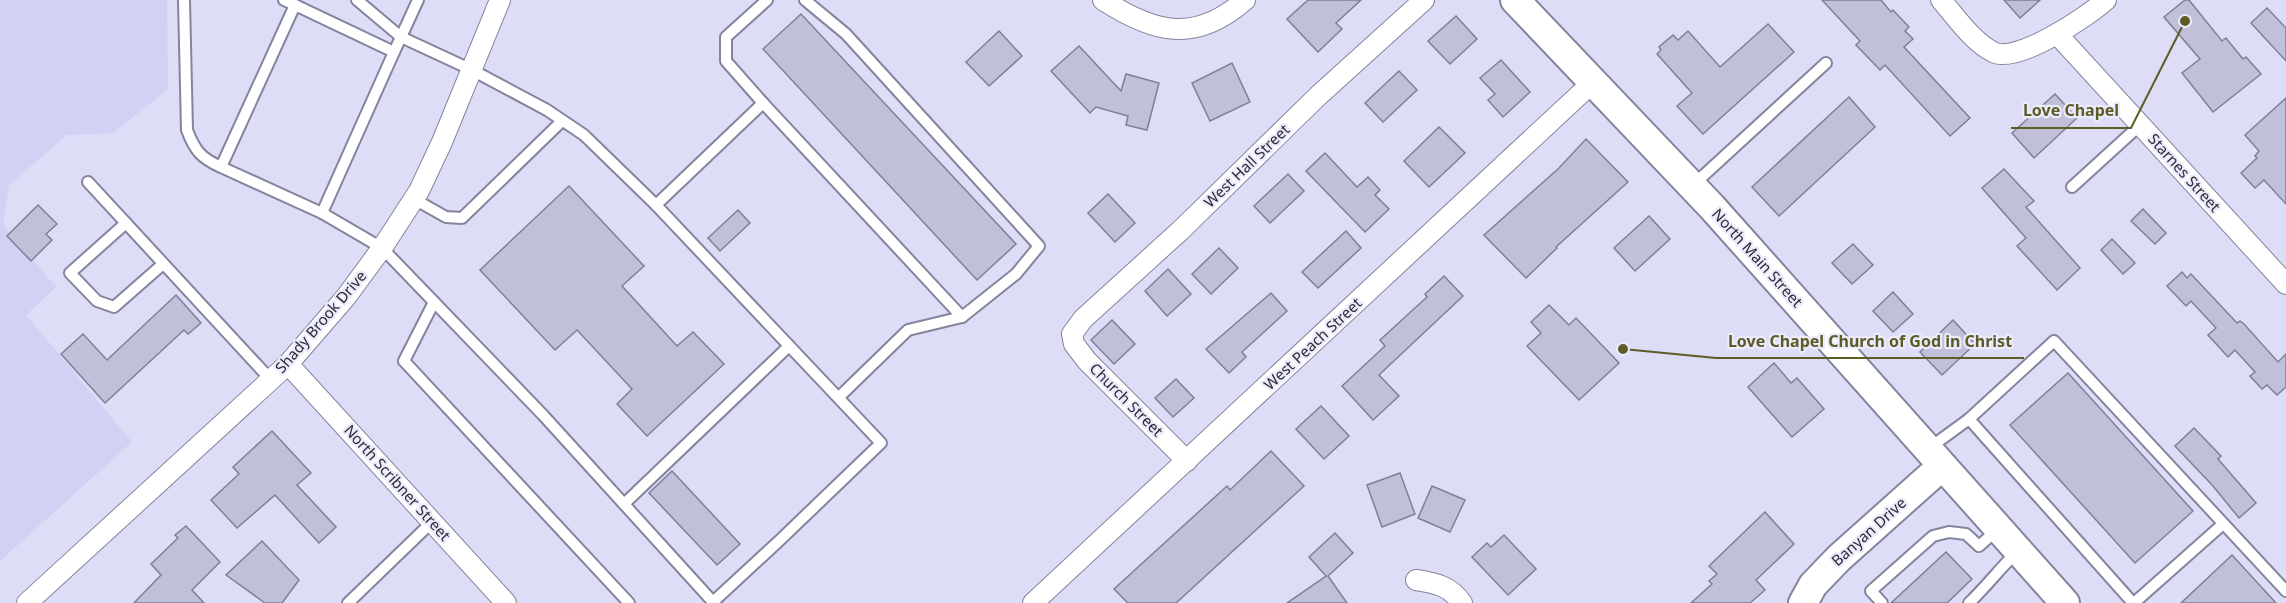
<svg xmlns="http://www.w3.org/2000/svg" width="2286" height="603" font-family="'Noto Sans',sans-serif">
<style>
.built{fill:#d1d1f3}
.building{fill:#c1c0db;stroke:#807f98;stroke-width:1.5}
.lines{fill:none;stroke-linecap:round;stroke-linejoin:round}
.lane-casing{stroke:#85849d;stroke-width:14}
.street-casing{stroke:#85849d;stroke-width:22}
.secondary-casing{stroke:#85849d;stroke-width:32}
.lane{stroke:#fff;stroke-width:10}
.street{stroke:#fff;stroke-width:20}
.secondary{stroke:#fff;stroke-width:28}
.labels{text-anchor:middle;stroke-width:4.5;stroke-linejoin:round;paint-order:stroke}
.street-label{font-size:15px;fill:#2b2b35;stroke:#ebebfc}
.leader{fill:none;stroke:#5d5b27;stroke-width:2}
.callout-dot{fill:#5d5b27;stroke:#ebebfc;stroke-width:2}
.callout-label{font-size:16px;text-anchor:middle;font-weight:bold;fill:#5d5b27;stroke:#ebebfc;stroke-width:4.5;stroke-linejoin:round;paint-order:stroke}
</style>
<rect width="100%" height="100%" fill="#ddddf8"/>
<path class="built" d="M0,0H167L168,89L113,133L67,135L9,185L3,224L56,287L26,315L132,442L0,561Z"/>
<g class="building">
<path d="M1308,0H1361L1336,23L1342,29L1318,52L1287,19Z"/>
<path d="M1822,0H1881L1891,12L1893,10L1909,27L1905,31L1913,39L1904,47L1970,118L1950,136L1885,65L1880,70L1856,45L1860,41Z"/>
<path d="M2004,0H2040L2020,18Z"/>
<path d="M2185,0H2189L2222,41L2226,38L2243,59L2246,57L2261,74L2213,112L2182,73L2200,59L2164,17Z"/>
<path d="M2267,8L2286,28V61L2251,23Z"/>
<path d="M801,14L1016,244L977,280L763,49Z"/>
<path d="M1456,16L1477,39L1450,64L1428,41Z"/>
<path d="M1768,24L1794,52L1703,134L1677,106L1692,93L1657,54L1661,50L1659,47L1673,35L1678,40L1688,31L1720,67Z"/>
<path d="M999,31L1022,56L989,86L966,62Z"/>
<path d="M1079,46L1121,91L1126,74L1159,83L1147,130L1126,125L1128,116L1096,107L1090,113L1051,71Z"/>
<path d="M1501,60L1530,92L1503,117L1488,100L1495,94L1480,78Z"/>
<path d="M1232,63L1250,102L1210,121L1192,83Z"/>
<path d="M1399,71L1417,90L1383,122L1365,103Z"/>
<path d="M2055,94L2077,118L2034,158L2012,133Z"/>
<path d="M1849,97L1875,127L1779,216L1752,187Z"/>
<path d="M2286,98V204L2264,180L2255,188L2241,173L2257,158L2255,156L2259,151L2245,135Z"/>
<path d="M1439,127L1465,153L1429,187L1404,161Z"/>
<path d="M1586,139L1628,182L1556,247L1557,248L1526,278L1484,235L1559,168Z"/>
<path d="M1325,153L1357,187L1368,177L1380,190L1375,195L1389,209L1365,232L1306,171Z"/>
<path d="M2004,169L2034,201L2026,207L2080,268L2057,290L2017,246L2026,238L1982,188Z"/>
<path d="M1288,174L1304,191L1270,223L1254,206Z"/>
<path d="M569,186L644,266L622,286L677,346L693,332L724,364L647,436L617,404L632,389L577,330L555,350L480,270Z"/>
<path d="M1108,194L1135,223L1115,242L1088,213Z"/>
<path d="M38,205L57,224L46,234L52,240L31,261L7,236Z"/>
<path d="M2143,209L2166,233L2155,244L2131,221Z"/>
<path d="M738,210L750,223L720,251L708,238Z"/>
<path d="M1649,216L1670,239L1635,271L1614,248Z"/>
<path d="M1346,231L1361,248L1318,288L1302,272Z"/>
<path d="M2112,239L2135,263L2123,274L2101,250Z"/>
<path d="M1853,244L1873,265L1852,284L1832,263Z"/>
<path d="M1219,248L1238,268L1211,294L1192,274Z"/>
<path d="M1168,269L1191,294L1167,316L1145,291Z"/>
<path d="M2182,272L2187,278L2191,274L2237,323L2240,321L2244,324L2278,362L2286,354V387L2277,395L2267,385L2262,389L2250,376L2255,372L2235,350L2228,357L2208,335L2216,328L2191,301L2186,306L2167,286Z"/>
<path d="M1444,276L1463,296L1379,375L1399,396L1373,420L1342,386L1385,346L1380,340L1427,297L1425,294Z"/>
<path d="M1893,292L1913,314L1893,332L1873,311Z"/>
<path d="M1271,293L1287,311L1242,352L1246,357L1229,373L1206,349Z"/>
<path d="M176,295L201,323L188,334L184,330L105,403L61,354L83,334L107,360Z"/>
<path d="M1549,305L1569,325L1576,318L1619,363L1579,400L1527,346L1541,333L1531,322Z"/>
<path d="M1112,320L1135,344L1114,364L1091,340Z"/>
<path d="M1953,320L1975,344L1942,375L1920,352Z"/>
<path d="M1774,363L1791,383L1797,378L1824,409L1792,437L1748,387Z"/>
<path d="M2068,373L2193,511L2135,563L2010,425Z"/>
<path d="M1176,379L1194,398L1173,417L1155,398Z"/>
<path d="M1321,406L1349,436L1324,459L1296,429Z"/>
<path d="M2194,428L2221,456L2218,459L2256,503L2239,518L2213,486L2175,446Z"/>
<path d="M272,431L311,473L297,485L336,527L319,543L275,495L237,528L211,500L239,474L233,467Z"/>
<path d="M1271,451L1304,486L1176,603H1128L1114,589L1227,486L1230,490Z"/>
<path d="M672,471L740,544L717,565L649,493Z"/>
<path d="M1400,473L1415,514L1382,527L1367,485Z"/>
<path d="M1432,486L1465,500L1450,532L1418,518Z"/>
<path d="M1765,512L1794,544L1756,580L1765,590L1750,603H1691L1712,584L1709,581L1717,574L1709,566Z"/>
<path d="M186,526L220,562L192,590L204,603H134L161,575L151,564L178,538L175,535Z"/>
<path d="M1335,533L1353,553L1328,576L1347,603H1287L1326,576L1309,557Z"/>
<path d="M1504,535L1536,569L1508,595L1472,557L1487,543L1491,547Z"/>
<path d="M262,541L299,580L282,603H265L226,575Z"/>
<path d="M1946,552L1972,579L1947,603H1891Z"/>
<path d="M2232,555L2276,603H2181Z"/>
</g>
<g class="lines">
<g class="lane-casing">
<g id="lane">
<path d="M184,0L187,130C195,151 201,158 221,167"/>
<path d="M284,0L295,5"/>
<path d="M357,0L401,37L418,0"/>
<path d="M805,0L846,34L1039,246L1016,274L962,317L908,330L839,397"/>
<path d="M295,5L394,52L401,37L472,70L547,110L584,135L656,205L881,443L780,540L713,602L543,415L382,248L322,213L221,167Z"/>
<path d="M763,103L962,317"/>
<path d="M88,182L271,380"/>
<path d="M1692,186L1826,63"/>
<path d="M2072,187L2140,125"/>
<path d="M414,199L446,217L462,218L562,121"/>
<path d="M656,205L763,103L726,61V37L767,0"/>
<path d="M322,213L394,52"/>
<path d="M126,223L70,273L97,301L114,307L163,264"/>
<path d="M434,302L404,361L629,603"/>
<path d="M1969,419L2133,603"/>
<path d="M1928,449L1969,419L2054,341L2286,591"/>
<path d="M624,504L789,346"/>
<path d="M348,603L432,522"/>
<path d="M1882,603L1871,591L1933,536L1949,532L1966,534L1979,546L1998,529"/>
<path d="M1969,603C1987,586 2000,568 2018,551"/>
<path d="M2134,603L2223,524"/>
</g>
</g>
<g class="street-casing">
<g id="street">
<path d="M1103,0C1154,33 1195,44 1245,0"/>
<path d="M1941,0C1956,17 1972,41 1993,52C2016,65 2088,16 2106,0"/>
<path d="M2057,34L2286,284"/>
<path d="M288,364L506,603"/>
<path d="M1187,461L1087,361L1074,344L1072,334L1083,319L1181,230L1318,96L1424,0"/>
<path d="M1416,580C1436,583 1450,586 1462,603"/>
<path d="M27,603L288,364L346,297L382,248L419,191L442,142L500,0"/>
<path d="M1033,603L1592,83"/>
</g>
</g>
<g class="secondary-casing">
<g id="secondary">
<path d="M1515,0L1712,207L2065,603"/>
<path d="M1803,603L1813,585L1839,558L1942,466"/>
</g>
</g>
<use href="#lane" class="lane"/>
<use href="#street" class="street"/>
<use href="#secondary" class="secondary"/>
</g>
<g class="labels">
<g class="street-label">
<text transform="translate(1247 166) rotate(-44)" y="5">West Hall Street</text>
<text transform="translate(2184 173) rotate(48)" y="5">Starnes Street</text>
<text transform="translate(1757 258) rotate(48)" y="5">North Main Street</text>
<text transform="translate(321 322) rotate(-49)" y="5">Shady Brook Drive</text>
<text transform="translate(1313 344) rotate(-43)" y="5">West Peach Street</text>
<text transform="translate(1126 400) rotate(45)" y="5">Church Street</text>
<text transform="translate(397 483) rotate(48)" y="5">North Scribner Street</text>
<text transform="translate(1869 532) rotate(-42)" y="5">Banyan Drive</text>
</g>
</g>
<path class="leader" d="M2185 21L2131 128H2011M1623 349L1716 358H2024"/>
<g class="callout-dot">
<circle cx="2185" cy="21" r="6"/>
<circle cx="1623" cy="349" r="6"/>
</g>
<g class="callout-label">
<text x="2071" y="116">Love Chapel</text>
<text x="1870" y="347">Love Chapel Church of God in Christ</text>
</g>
</svg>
